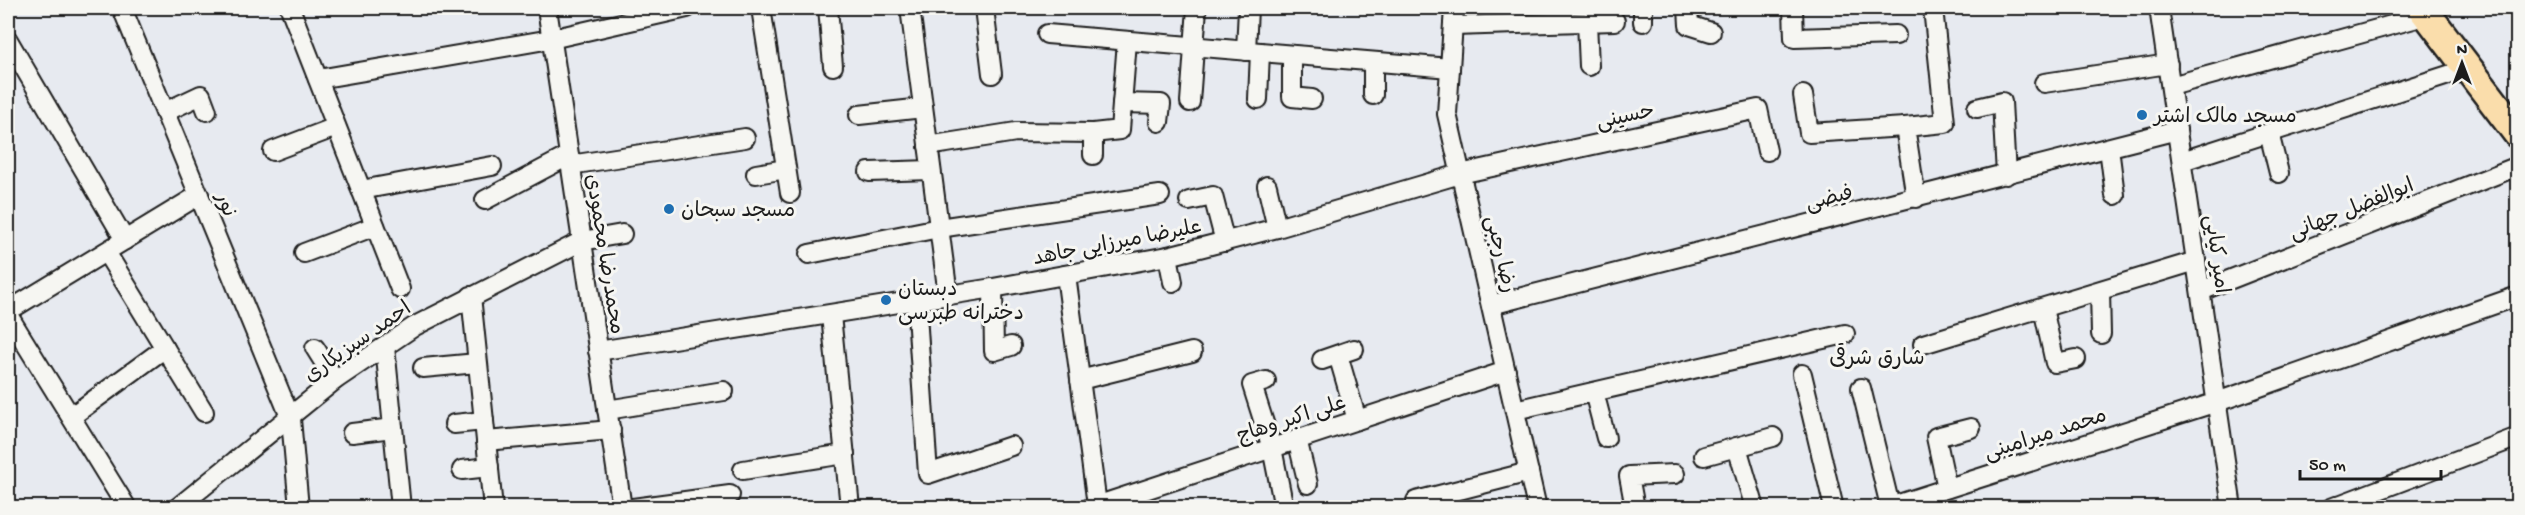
<svg xmlns="http://www.w3.org/2000/svg" width="2525" height="515" font-family="'Gochi Hand','Playpen Sans Arabic',sans-serif">
<style>
.lines{fill:none;stroke-linecap:round;stroke-linejoin:round}
.minor-casing{stroke:#1c1c1c;stroke-width:22}
.primary-casing{stroke:#1c1c1c;stroke-width:33}
.minor{stroke:#f6f6f2;stroke-width:18}
.primary{stroke:#faddab;stroke-width:28}
.poi-dot{fill:#1f6fb2;stroke:#f6f6f2;stroke-width:2}
.labels{text-anchor:middle;stroke-width:6;stroke-linejoin:round;paint-order:stroke}
.street-label{font-size:21px;fill:#1c1c1c;stroke:#f6f6f2}
.poi-label{font-size:21px;fill:#1c1c1c;stroke:#f6f6f2;text-anchor:start}
.neighbourhood-label{font-size:22px;fill:#1c1c1c;stroke:#f6f6f2}
</style>
<rect width="100%" height="100%" fill="#e7eaf0"/>
<filter id="ink" filterUnits="userSpaceOnUse"><feTurbulence type="fractalNoise" baseFrequency=".0167" numOctaves="2"/><feDisplacementMap in="SourceGraphic" scale="12" xChannelSelector="R" yChannelSelector="G"/><feConvolveMatrix kernelMatrix="1 2 1 2 8 2 1 2 1" color-interpolation-filters="sRGB"/></filter>
<g filter="url(#ink)">
<g class="lines">
<g class="minor-casing">
<g id="minor">
<path d="M122,8L291,419L299,508"/>
<path d="M290,8L400,289"/>
<path d="M547,8L622,508"/>
<path d="M761,8L790,193"/>
<path d="M828,8L833,66"/>
<path d="M910,8L948,295"/>
<path d="M984,8L992,74"/>
<path d="M1454,8L1447,114L1537,508"/>
<path d="M1643,8V22"/>
<path d="M1688,8L1689,25L1711,32"/>
<path d="M1793,8L1794,38L1896,35"/>
<path d="M2159,8L2232,508"/>
<path d="M1587,22L1589,66"/>
<path d="M1453,26L1615,21"/>
<path d="M1047,34L1450,68"/>
<path d="M8,40L125,240"/>
<path d="M1246,51L1248,8"/>
<path d="M1292,55V97L1312,99"/>
<path d="M1373,62V95"/>
<path d="M318,79L551,39L687,8"/>
<path d="M2044,83L2168,64"/>
<path d="M2171,86L2428,15L2434,9"/>
<path d="M1803,95L1809,133L1905,127"/>
<path d="M1258,99L1260,52"/>
<path d="M1190,102L1197,8"/>
<path d="M1122,103L1161,104L1159,122"/>
<path d="M1977,108L2002,102L2006,175"/>
<path d="M165,112L201,95L207,111"/>
<path d="M859,115L923,108"/>
<path d="M1093,133V155"/>
<path d="M2269,133L2279,173"/>
<path d="M928,146L1016,132L1093,133L1120,130L1127,41"/>
<path d="M2109,148L2115,195"/>
<path d="M273,151L336,127"/>
<path d="M2182,161L2467,69"/>
<path d="M570,165L745,138"/>
<path d="M869,172L931,170"/>
<path d="M756,174L786,169"/>
<path d="M1267,186L1277,228"/>
<path d="M361,190L492,166"/>
<path d="M1916,198L1905,127L1945,123L1933,8"/>
<path d="M485,200L568,156"/>
<path d="M1189,201L1213,196L1225,242"/>
<path d="M106,252L204,412"/>
<path d="M304,253L375,226"/>
<path d="M809,254L939,228L1160,195"/>
<path d="M1168,256L1173,282"/>
<path d="M1066,275L1097,505"/>
<path d="M993,288L994,351L1011,346"/>
<path d="M2100,291L2101,334"/>
<path d="M2201,291L2518,166"/>
<path d="M471,296L493,508"/>
<path d="M916,300L928,474L1011,446"/>
<path d="M1491,305L2177,130"/>
<path d="M2043,308L2055,363L2076,359"/>
<path d="M8,311L199,195"/>
<path d="M8,315L127,508"/>
<path d="M831,315L850,508"/>
<path d="M1923,344L2196,261"/>
<path d="M385,347L401,508"/>
<path d="M315,348L335,380"/>
<path d="M598,351L993,288L1168,256L1277,228L1460,174L1758,109L1767,151"/>
<path d="M1338,355L1357,420"/>
<path d="M1322,360L1354,349"/>
<path d="M423,368L477,363"/>
<path d="M1802,374L1834,508"/>
<path d="M1080,380L1192,352"/>
<path d="M1266,381L1252,385L1272,448L1284,508"/>
<path d="M1861,388L1890,506"/>
<path d="M1594,392L1606,438"/>
<path d="M607,410L724,391"/>
<path d="M1515,410L1845,334"/>
<path d="M72,416L165,348"/>
<path d="M454,424L484,421"/>
<path d="M352,433L393,428"/>
<path d="M1297,439L1308,484"/>
<path d="M486,441L611,430"/>
<path d="M1737,447L1755,508"/>
<path d="M1704,456L1773,437"/>
<path d="M462,470L489,467"/>
<path d="M743,470L845,454"/>
<path d="M1947,488L1936,437L1971,428"/>
<path d="M1416,501L1529,472"/>
<path d="M177,508L335,380L415,326L582,241L622,234"/>
<path d="M633,508L730,495"/>
<path d="M1090,508L1506,371"/>
<path d="M1635,508L1629,476L1675,474"/>
<path d="M1886,508L2217,402L2518,296"/>
<path d="M2331,508L2518,437"/>
</g>
</g>
<g class="primary-casing">
<path id="primary" d="M2422,8L2518,134"/>
</g>
<use href="#minor" class="minor"/>
<use href="#primary" class="primary"/>
</g>
</g>
<g class="poi-dot">
<circle cx="2142" cy="115" r="6"/>
<circle cx="669" cy="209" r="6"/>
<circle cx="886" cy="300" r="6"/>
</g>
<g class="labels">
<g class="street-label">
<text transform="translate(1625 115) rotate(-12)" y="7">حسینی</text>
<text transform="translate(1829 197) rotate(-14)" y="7">فیضی</text>
<text transform="translate(227 204) rotate(68)" y="7">نور</text>
<text transform="translate(2351 208) rotate(-22)" y="7">ابوالفضل جهانی</text>
<text transform="translate(1117 241) rotate(-11)" y="7">علیرضا میرزایی جاهد</text>
<text transform="translate(606 254) rotate(81)" y="7">محمدرضا محمودی</text>
<text transform="translate(1502 254) rotate(77)" y="7">رضا رجبی</text>
<text transform="translate(2218 254) rotate(82)" y="7">امیر کیایی</text>
<text transform="translate(357 341) rotate(-35)" y="7">احمد سبزیکاری</text>
<text transform="translate(1291 418) rotate(-18)" y="7">علی اکبر وهاج</text>
<text transform="translate(2045 433) rotate(-18)" y="7">محمد میرامینی</text>
</g>
<g class="poi-label">
<text x="2154" y="122">مسجد مالک اشتر</text>
<text x="681" y="216">مسجد سبحان</text>
<text x="898" y="295">دبستان<tspan x="898" dy="24">دخترانه طبرسی</tspan></text>
</g>
<g class="neighbourhood-label">
<text x="1877" y="364">شارق شرقی</text>
</g>
</g>
<rect width="2525" height="515" fill="none" stroke="#f6f6f2" stroke-width="30"/>
<rect x="15" y="15" width="2495" height="485" fill="none" stroke="#1c1c1c" stroke-width="2" filter="url(#ink)"/>
<g transform="translate(2462 63)" stroke="#f6f6f2" stroke-width="4.5" paint-order="stroke">
<path d="M0-4.5L10 22L0 15L-10 22Z" fill="#1c1c1c"/>
<text y="-9" font-size="16" font-weight="bold" text-anchor="middle" fill="#1c1c1c">N</text>
</g>
<path d="M2300 470v9h141v-9" fill="none" stroke="#1c1c1c" stroke-width="3"/>
<text x="2309" y="470" font-size="18" fill="#1c1c1c" stroke="#f6f6f2" stroke-width="4.5" paint-order="stroke">50 m</text>
</svg>
